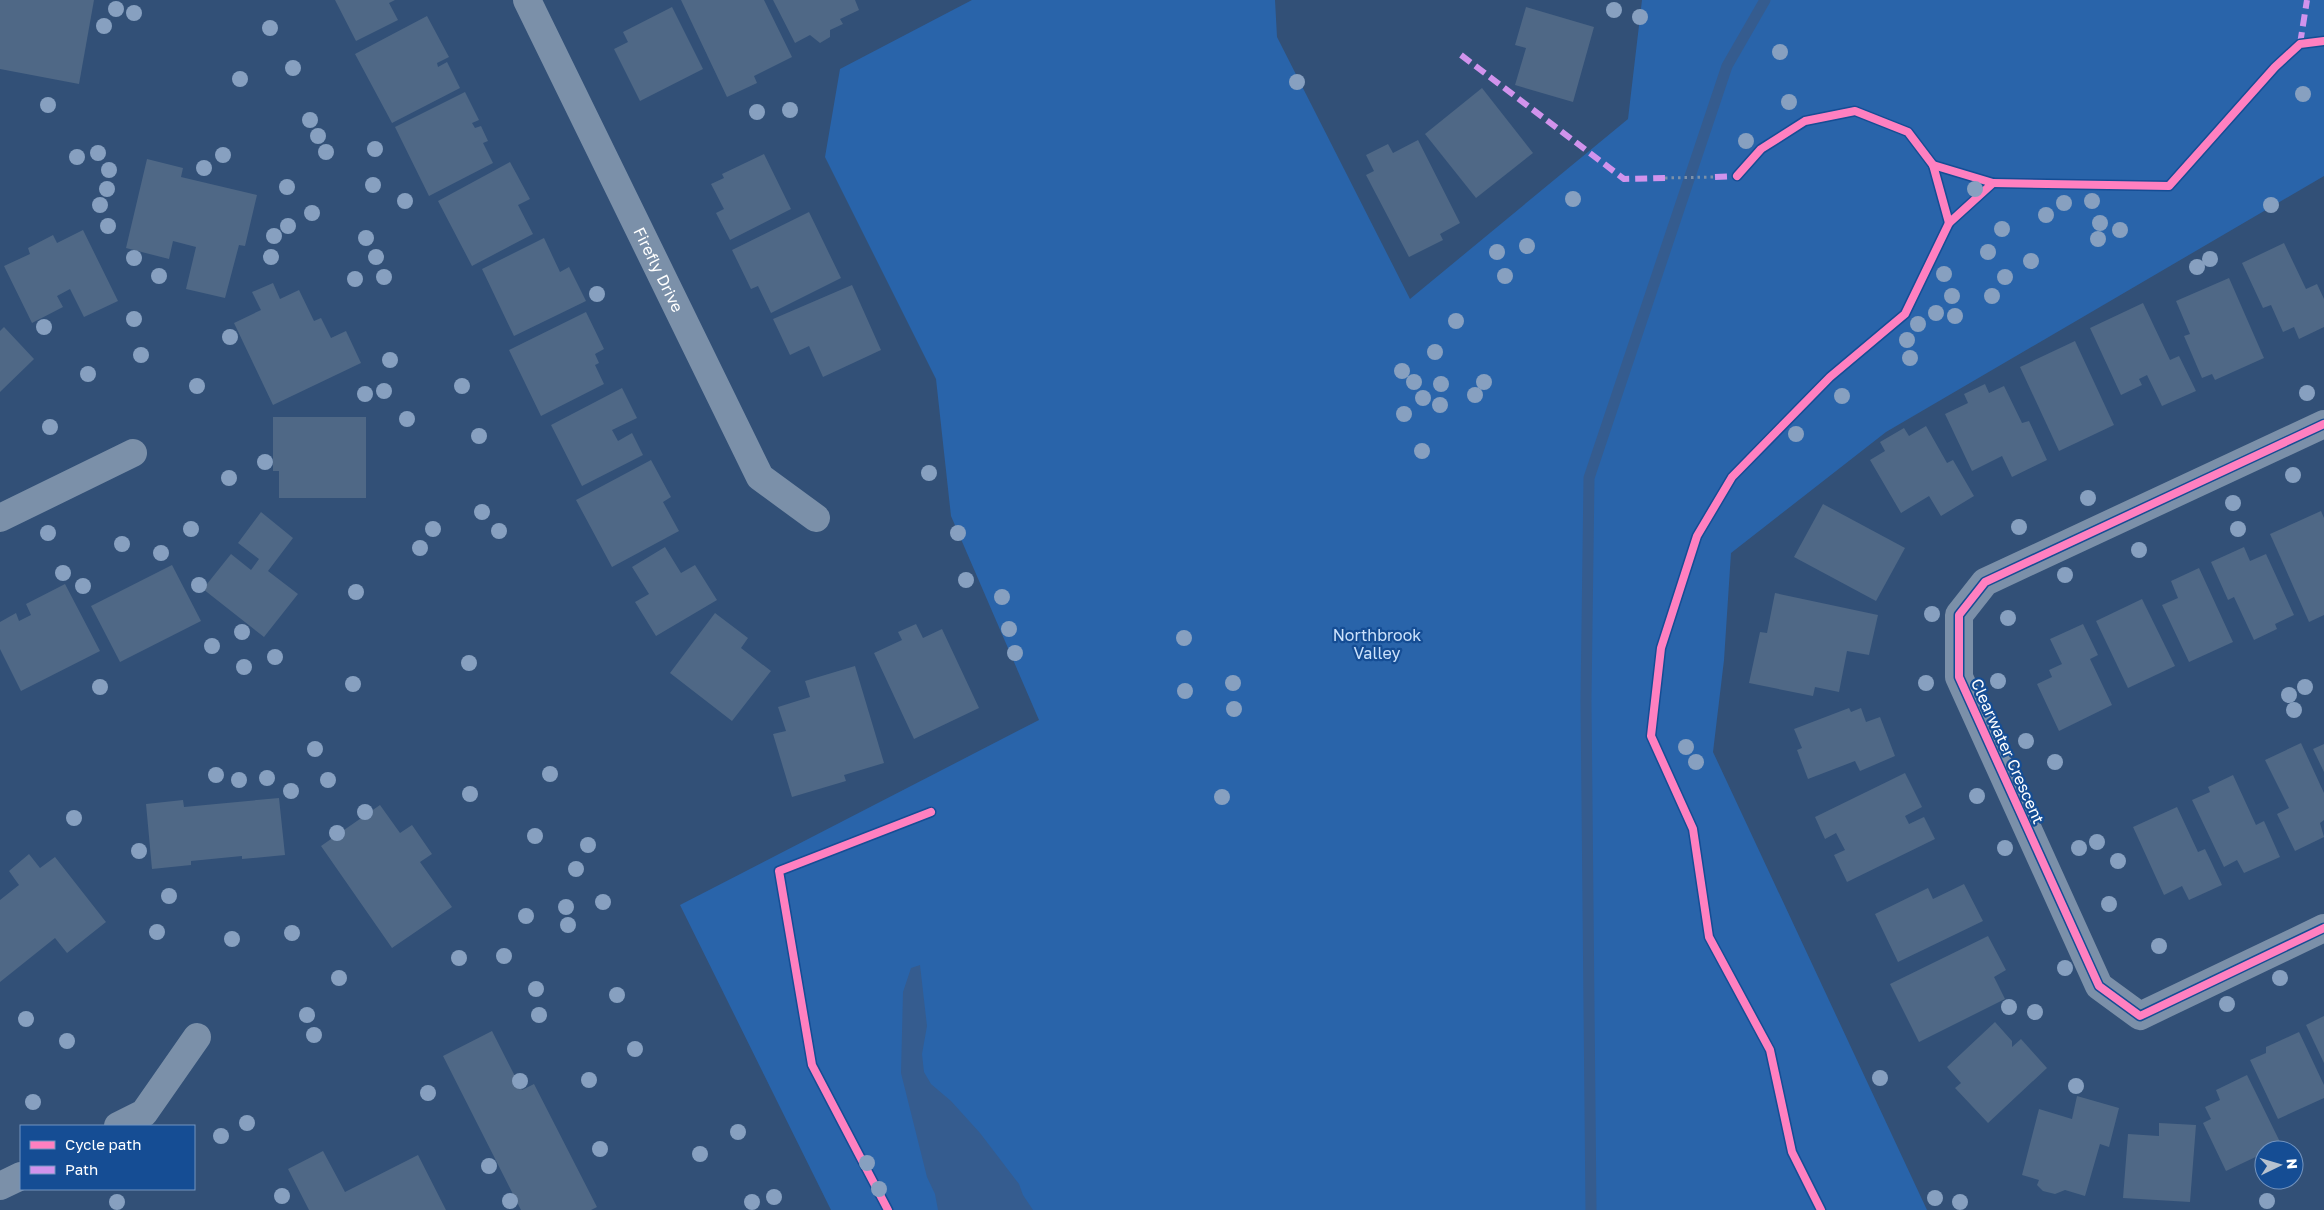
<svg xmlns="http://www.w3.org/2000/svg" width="2324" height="1210" font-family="'Golos Text',sans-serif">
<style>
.green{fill:#2964aa}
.water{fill:#355c8f}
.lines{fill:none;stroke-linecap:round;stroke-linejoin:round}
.stream{stroke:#355c8f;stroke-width:11}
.building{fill:#4f6886}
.path{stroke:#7b90a9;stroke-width:3;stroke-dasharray:2.5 4;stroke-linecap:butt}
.minor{stroke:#7b90a9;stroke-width:28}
.quiet{stroke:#d193ec;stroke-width:6;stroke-dasharray:12 6;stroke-linecap:butt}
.cycleway-casing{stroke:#154d94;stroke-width:11}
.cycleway{stroke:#ff80c0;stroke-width:8}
.tree{fill:#87a0c0}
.labels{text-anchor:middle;stroke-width:4.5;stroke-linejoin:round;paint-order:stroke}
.street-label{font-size:16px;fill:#fff;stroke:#154d94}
.park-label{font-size:16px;fill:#cce2fc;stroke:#154d94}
</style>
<rect width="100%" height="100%" fill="#325077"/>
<path class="green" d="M972,0H1275L1277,37L1410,299L1628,119L1642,0H2324V176L1886,432L1731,553L1724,660L1713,752L1927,1210H831L680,905L1039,720L951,516L936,379L825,157L840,69Z"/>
<path class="water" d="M920,965L927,1026L922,1054L924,1072L931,1084L951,1101L980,1133L1019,1184L1023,1195L1033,1210H938L935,1194L927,1177L901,1073L903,992L911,968Z"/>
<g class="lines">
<path class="stream" d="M1591,1210L1586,700L1589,478L1727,66L1765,0"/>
</g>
<g class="building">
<path d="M0,0H94L79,84L0,69Z"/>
<path d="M335,0H395L389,3L398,20L356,41Z"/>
<path d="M681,0H764L792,57L754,76L757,83L727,97Z"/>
<path d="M773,0H855L859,10L840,19L843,24L830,30V37L820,43L810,35L795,43Z"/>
<path d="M672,7L703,69L640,101L614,49L628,42L623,32Z"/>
<path d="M1526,7L1594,27L1573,102L1515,85L1526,48L1515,45Z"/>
<path d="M427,16L449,57L437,63L438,67L447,62L460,88L392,123L355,54Z"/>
<path d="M1482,88L1533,153L1476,198L1425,134Z"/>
<path d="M465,92L479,120L472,123L475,128L481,126L488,141L483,143L493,163L429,196L395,127Z"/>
<path d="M1418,140L1460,223L1440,234L1443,240L1409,257L1366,175L1374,171L1366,155L1388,144L1393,153Z"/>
<path d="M764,154L791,209L730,240L716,213L724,209L711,184L724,178L722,174Z"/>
<path d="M147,159L183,168L181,177L257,195L245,246L239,245L225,298L186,289L196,247L173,241L169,259L126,248Z"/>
<path d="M510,162L530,199L518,205L533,234L472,266L438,201Z"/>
<path d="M809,212L841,278L771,313L758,286L751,289L732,250Z"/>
<path d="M83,230L118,301L84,317L70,289L57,296L63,307L32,323L4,266L30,254L28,248L53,235L57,243Z"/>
<path d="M544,238L560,272L569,267L586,301L514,336L482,269Z"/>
<path d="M2284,243L2306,289L2317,284L2324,299V327L2299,339L2294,327L2283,332L2271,305L2263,308L2242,263Z"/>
<path d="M2229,278L2264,358L2215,380L2212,374L2202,378L2184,336L2190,334L2176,301Z"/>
<path d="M273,283L280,299L299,290L314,321L321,318L331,338L346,331L361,363L273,405L234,323L261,310L252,292Z"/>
<path d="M852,285L881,350L823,377L809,346L790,355L773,319Z"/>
<path d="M2143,303L2170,360L2179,356L2196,391L2162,406L2147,375L2139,379L2142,385L2121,395L2090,328Z"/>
<path d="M586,312L604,349L595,354L599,363L595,365L604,384L541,416L509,350Z"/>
<path d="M4,327L34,359L0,392V331Z"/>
<path d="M2075,341L2114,425L2059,451L2020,367Z"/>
<path d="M1985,384L1989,393L2004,386L2022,423L2029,421L2047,460L2012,477L2002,456L1972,471L1945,414L1968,403L1964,394Z"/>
<path d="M622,388L637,418L612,430L618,441L632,433L643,455L582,486L551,425Z"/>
<path d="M273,417H366V498H279V471H273Z"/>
<path d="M1926,426L1947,463L1953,460L1974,496L1941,516L1929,496L1901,513L1870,460L1885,451L1880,442L1904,428L1909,436Z"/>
<path d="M651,460L671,497L663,502L679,531L612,567L576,500Z"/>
<path d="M1823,504L1905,548L1876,601L1794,557Z"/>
<path d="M2321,511L2324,518V615L2309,622L2270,534Z"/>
<path d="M261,512L293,538L268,571L298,594L264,637L203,589L231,554L251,570L259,559L238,543Z"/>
<path d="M665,547L681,573L695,565L717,600L656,636L635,602L649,594L632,567Z"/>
<path d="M2244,547L2250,561L2266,554L2294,615L2275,624L2277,629L2254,640L2234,597L2228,600L2211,562Z"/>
<path d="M172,565L201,621L120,662L91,606Z"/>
<path d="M2199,568L2233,642L2189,662L2162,605L2178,598L2171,581Z"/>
<path d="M65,584L100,651L21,691L0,649V622L16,613L19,621L31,615L26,604Z"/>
<path d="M1775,593L1878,615L1869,655L1847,651L1839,692L1815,687L1813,696L1749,683L1760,632L1767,633Z"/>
<path d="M2142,599L2175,666L2128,688L2096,621Z"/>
<path d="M715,613L748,638L741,648L771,671L732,721L670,673Z"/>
<path d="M916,624L923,638L942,629L979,708L914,739L874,653L902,640L898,632Z"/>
<path d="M2083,624L2098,655L2090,659L2112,705L2059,731L2037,684L2052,677L2049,670L2062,664L2050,639Z"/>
<path d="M855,666L884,763L844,775L846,781L792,797L773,734L786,731L778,707L810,697L805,681Z"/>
<path d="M1849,708L1851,712L1861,708L1866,722L1880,717L1895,756L1860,771L1855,761L1808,779L1797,750L1802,748L1794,729Z"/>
<path d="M2301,743L2324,793V820L2320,823L2324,837L2295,851L2277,814L2289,808L2265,760Z"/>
<path d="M2324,744V772L2313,749Z"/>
<path d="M1905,773L1922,807L1905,816L1909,824L1924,817L1935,839L1847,882L1834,855L1845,850L1836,833L1825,839L1815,817Z"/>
<path d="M2233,775L2256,825L2264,821L2280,857L2244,873L2237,860L2224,867L2192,800L2210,792L2208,787Z"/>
<path d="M279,798L285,855L242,859V856L191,861V865L152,869L146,804L183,800L184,807Z"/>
<path d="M380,805L400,833L412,825L432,854L420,862L452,907L392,948L321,846Z"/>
<path d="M2177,807L2198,852L2205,849L2222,885L2189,900L2182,886L2164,895L2133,827Z"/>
<path d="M29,854L40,868L55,857L106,922L67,953L55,938L0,982V900L19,885L9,871Z"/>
<path d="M1964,884L1983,921L1898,962L1875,914L1928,888L1933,899Z"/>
<path d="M1988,936L2006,970L1994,977L2005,999L1919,1042L1890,984Z"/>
<path d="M2324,1016V1063L2306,1025Z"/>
<path d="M1995,1022L2012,1041V1047L2021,1039L2047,1068L1988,1123L1955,1088L1961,1083L1947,1067Z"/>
<path d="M492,1031L522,1090L534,1084L597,1207L591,1210H521L443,1056Z"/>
<path d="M2299,1032L2324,1085V1098L2278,1119L2250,1060L2266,1053V1047Z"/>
<path d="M2247,1075L2281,1144L2270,1150H2264V1153L2226,1171L2203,1123L2211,1119L2205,1107L2220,1100L2216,1090Z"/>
<path d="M2077,1096L2119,1108L2109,1147L2100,1144L2085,1196L2065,1190L2055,1194L2043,1191L2037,1185L2039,1180L2022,1175L2039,1109L2072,1119Z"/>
<path d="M2159,1123L2196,1125L2190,1202L2123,1198L2128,1134L2159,1136Z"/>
<path d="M323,1151L345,1192L418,1155L446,1210H309L288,1169Z"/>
</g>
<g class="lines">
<path class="path" d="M1665,178L1715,177"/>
<g class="minor">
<path id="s1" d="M527,0L760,477L816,518"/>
<path d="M2324,424L1985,582L1959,615V677L2099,986L2140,1016L2324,928"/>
<path d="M0,518L133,453"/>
<path d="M118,1126L144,1113L197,1037"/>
<path d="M0,1186L21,1176"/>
</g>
<g class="quiet">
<path d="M2300,44L2307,0"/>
<path d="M1461,55L1624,179L1665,178"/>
<path d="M1715,177L1737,176L1739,174"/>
</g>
<g class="cycleway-casing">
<g id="cycleway">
<path d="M1933,165L1993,183L1949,223"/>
<path d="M1737,176L1761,149L1805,121L1855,111L1908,132L1933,165L1949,223L1905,314L1830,377L1732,477L1697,536L1661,648L1651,736L1693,829L1709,937L1770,1050L1792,1152L1821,1210"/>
<path d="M1993,183L2169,186L2275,67L2300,44L2324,41"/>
<path d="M2324,424L1985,582L1959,615V677L2099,986L2140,1016L2324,928"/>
<path d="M888,1210L812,1065L779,871L931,812"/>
</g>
</g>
<use href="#cycleway" class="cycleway"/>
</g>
<g class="tree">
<circle cx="116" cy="9" r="8"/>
<circle cx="1614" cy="10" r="8"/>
<circle cx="134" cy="13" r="8"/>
<circle cx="1640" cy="17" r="8"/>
<circle cx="104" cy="26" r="8"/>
<circle cx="270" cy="28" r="8"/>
<circle cx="1780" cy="52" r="8"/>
<circle cx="293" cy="68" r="8"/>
<circle cx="240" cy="79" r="8"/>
<circle cx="1297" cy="82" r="8"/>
<circle cx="2303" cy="94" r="8"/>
<circle cx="1789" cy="102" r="8"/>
<circle cx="48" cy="105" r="8"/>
<circle cx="790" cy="110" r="8"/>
<circle cx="757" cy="112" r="8"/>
<circle cx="310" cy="120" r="8"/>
<circle cx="318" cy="136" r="8"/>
<circle cx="1746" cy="141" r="8"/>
<circle cx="375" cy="149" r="8"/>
<circle cx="326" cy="152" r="8"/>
<circle cx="98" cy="153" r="8"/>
<circle cx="223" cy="155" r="8"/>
<circle cx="77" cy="157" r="8"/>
<circle cx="204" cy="168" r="8"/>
<circle cx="109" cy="170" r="8"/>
<circle cx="373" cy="185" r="8"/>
<circle cx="287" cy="187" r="8"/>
<circle cx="107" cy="189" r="8"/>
<circle cx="1975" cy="189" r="8"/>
<circle cx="1573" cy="199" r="8"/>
<circle cx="405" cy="201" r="8"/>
<circle cx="2092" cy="201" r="8"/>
<circle cx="2064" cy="203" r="8"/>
<circle cx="100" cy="205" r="8"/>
<circle cx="2271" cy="205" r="8"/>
<circle cx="312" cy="213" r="8"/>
<circle cx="2046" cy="215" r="8"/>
<circle cx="2100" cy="223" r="8"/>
<circle cx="108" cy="226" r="8"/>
<circle cx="288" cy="226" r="8"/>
<circle cx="2002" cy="229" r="8"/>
<circle cx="2120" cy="230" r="8"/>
<circle cx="274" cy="236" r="8"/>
<circle cx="366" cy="238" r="8"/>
<circle cx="2098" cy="239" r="8"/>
<circle cx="1527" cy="246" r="8"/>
<circle cx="1497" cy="252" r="8"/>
<circle cx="1988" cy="252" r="8"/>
<circle cx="271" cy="257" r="8"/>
<circle cx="376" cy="257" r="8"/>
<circle cx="134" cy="258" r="8"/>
<circle cx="2210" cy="259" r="8"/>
<circle cx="2031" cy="261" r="8"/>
<circle cx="2197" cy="267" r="8"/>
<circle cx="1944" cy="274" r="8"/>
<circle cx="159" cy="276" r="8"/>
<circle cx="1505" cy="276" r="8"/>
<circle cx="384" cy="277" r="8"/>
<circle cx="2005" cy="277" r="8"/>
<circle cx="355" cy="279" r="8"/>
<circle cx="597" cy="294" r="8"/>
<circle cx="1952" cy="296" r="8"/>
<circle cx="1992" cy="296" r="8"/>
<circle cx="1936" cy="313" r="8"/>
<circle cx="1955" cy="316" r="8"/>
<circle cx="134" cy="319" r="8"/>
<circle cx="1456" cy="321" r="8"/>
<circle cx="1918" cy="324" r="8"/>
<circle cx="44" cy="327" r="8"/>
<circle cx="230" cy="337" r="8"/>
<circle cx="1907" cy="340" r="8"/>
<circle cx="1435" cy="352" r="8"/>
<circle cx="141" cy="355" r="8"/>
<circle cx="1910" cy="358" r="8"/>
<circle cx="390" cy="360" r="8"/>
<circle cx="1402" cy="371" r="8"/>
<circle cx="88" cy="374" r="8"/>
<circle cx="1414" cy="382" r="8"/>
<circle cx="1484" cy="382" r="8"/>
<circle cx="1441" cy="384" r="8"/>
<circle cx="197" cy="386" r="8"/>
<circle cx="462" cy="386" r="8"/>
<circle cx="384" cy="391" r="8"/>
<circle cx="2307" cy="393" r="8"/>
<circle cx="365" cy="394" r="8"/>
<circle cx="1475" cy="395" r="8"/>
<circle cx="1842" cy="396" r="8"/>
<circle cx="1423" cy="398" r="8"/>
<circle cx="1440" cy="405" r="8"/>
<circle cx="1404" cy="414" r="8"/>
<circle cx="407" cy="419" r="8"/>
<circle cx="50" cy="427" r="8"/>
<circle cx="1796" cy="434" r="8"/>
<circle cx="479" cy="436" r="8"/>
<circle cx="1422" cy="451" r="8"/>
<circle cx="265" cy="462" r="8"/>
<circle cx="929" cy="473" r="8"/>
<circle cx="2293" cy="475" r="8"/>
<circle cx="229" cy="478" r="8"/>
<circle cx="2088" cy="498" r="8"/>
<circle cx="2233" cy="503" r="8"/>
<circle cx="482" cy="512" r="8"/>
<circle cx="2019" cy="527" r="8"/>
<circle cx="191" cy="529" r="8"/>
<circle cx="433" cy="529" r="8"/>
<circle cx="2238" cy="529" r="8"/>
<circle cx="499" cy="531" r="8"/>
<circle cx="48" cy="533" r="8"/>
<circle cx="958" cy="533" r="8"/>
<circle cx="122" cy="544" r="8"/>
<circle cx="420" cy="548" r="8"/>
<circle cx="2139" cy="550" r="8"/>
<circle cx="161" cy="553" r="8"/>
<circle cx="63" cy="573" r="8"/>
<circle cx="2065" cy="575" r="8"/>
<circle cx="966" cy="580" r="8"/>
<circle cx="199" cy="585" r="8"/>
<circle cx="83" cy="586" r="8"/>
<circle cx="356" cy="592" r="8"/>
<circle cx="1002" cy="597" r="8"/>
<circle cx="1932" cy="614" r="8"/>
<circle cx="2008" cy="618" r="8"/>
<circle cx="1009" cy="629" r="8"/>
<circle cx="242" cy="632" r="8"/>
<circle cx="1184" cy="638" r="8"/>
<circle cx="212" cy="646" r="8"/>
<circle cx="1015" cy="653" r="8"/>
<circle cx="275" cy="657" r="8"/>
<circle cx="469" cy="663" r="8"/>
<circle cx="244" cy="667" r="8"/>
<circle cx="1998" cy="681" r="8"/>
<circle cx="1233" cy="683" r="8"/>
<circle cx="1926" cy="683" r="8"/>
<circle cx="353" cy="684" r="8"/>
<circle cx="100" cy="687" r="8"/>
<circle cx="2305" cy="687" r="8"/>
<circle cx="1185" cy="691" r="8"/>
<circle cx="2289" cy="695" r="8"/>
<circle cx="1234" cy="709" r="8"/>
<circle cx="2294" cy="710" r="8"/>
<circle cx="2026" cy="741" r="8"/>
<circle cx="1686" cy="747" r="8"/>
<circle cx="315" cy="749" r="8"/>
<circle cx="1696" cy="762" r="8"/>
<circle cx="2055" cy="762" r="8"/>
<circle cx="550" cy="774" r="8"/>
<circle cx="216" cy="775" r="8"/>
<circle cx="267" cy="778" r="8"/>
<circle cx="239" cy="780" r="8"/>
<circle cx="328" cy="780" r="8"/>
<circle cx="291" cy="791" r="8"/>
<circle cx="470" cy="794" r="8"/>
<circle cx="1977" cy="796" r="8"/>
<circle cx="1222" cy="797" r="8"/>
<circle cx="365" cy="812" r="8"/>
<circle cx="74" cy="818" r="8"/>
<circle cx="337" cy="833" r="8"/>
<circle cx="535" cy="836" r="8"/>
<circle cx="2097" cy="842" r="8"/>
<circle cx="588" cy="845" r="8"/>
<circle cx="2005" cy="848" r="8"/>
<circle cx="2079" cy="848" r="8"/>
<circle cx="139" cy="851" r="8"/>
<circle cx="2118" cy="861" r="8"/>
<circle cx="576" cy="869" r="8"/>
<circle cx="169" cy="896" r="8"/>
<circle cx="603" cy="902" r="8"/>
<circle cx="2109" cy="904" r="8"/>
<circle cx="566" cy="907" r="8"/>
<circle cx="526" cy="916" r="8"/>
<circle cx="568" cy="925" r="8"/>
<circle cx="157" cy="932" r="8"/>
<circle cx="292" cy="933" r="8"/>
<circle cx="232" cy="939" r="8"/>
<circle cx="2159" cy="946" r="8"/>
<circle cx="504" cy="956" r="8"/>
<circle cx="459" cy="958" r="8"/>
<circle cx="2065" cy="968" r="8"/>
<circle cx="339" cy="978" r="8"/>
<circle cx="2280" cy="978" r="8"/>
<circle cx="536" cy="989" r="8"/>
<circle cx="617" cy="995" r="8"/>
<circle cx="2227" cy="1004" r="8"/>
<circle cx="2009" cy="1007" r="8"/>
<circle cx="2035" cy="1012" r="8"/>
<circle cx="307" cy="1015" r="8"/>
<circle cx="539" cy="1015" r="8"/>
<circle cx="26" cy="1019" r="8"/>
<circle cx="314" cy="1035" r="8"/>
<circle cx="67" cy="1041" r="8"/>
<circle cx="635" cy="1049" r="8"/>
<circle cx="1880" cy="1078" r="8"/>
<circle cx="589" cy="1080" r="8"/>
<circle cx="520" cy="1081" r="8"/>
<circle cx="2076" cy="1086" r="8"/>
<circle cx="428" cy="1093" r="8"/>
<circle cx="33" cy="1102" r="8"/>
<circle cx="247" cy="1123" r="8"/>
<circle cx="738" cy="1132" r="8"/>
<circle cx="221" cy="1136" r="8"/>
<circle cx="600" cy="1149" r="8"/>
<circle cx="700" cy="1154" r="8"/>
<circle cx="867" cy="1163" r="8"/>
<circle cx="489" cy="1166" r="8"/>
<circle cx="879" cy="1189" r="8"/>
<circle cx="282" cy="1196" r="8"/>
<circle cx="774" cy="1197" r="8"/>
<circle cx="1935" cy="1198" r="8"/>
<circle cx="510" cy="1201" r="8"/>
<circle cx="2267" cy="1201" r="8"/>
<circle cx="117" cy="1202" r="8"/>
<circle cx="752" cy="1202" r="8"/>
<circle cx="1960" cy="1202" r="8"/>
</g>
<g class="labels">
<g class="street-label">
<text dy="6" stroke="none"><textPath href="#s1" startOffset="300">Firefly Drive</textPath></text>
<text transform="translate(2008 751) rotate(66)" y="6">Clearwater Crescent</text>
</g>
<g class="park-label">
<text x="1377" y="641">Northbrook<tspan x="1377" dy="18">Valley</tspan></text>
</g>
</g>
<rect x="20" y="1125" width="175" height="65" fill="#154d94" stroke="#7394bf"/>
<rect x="30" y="1141" width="25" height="8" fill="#ff80c0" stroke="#7394bf"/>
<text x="65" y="1150" font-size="15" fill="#ffffff">Cycle path</text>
<rect x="30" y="1166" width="25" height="8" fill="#d193ec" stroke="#7394bf"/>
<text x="65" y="1175" font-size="15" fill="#ffffff">Path</text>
<g transform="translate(2279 1165) rotate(85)"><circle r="24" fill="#154d94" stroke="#7394bf"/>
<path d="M0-4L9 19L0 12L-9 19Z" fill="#b7c2cf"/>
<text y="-8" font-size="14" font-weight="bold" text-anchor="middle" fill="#ffffff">N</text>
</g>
</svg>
